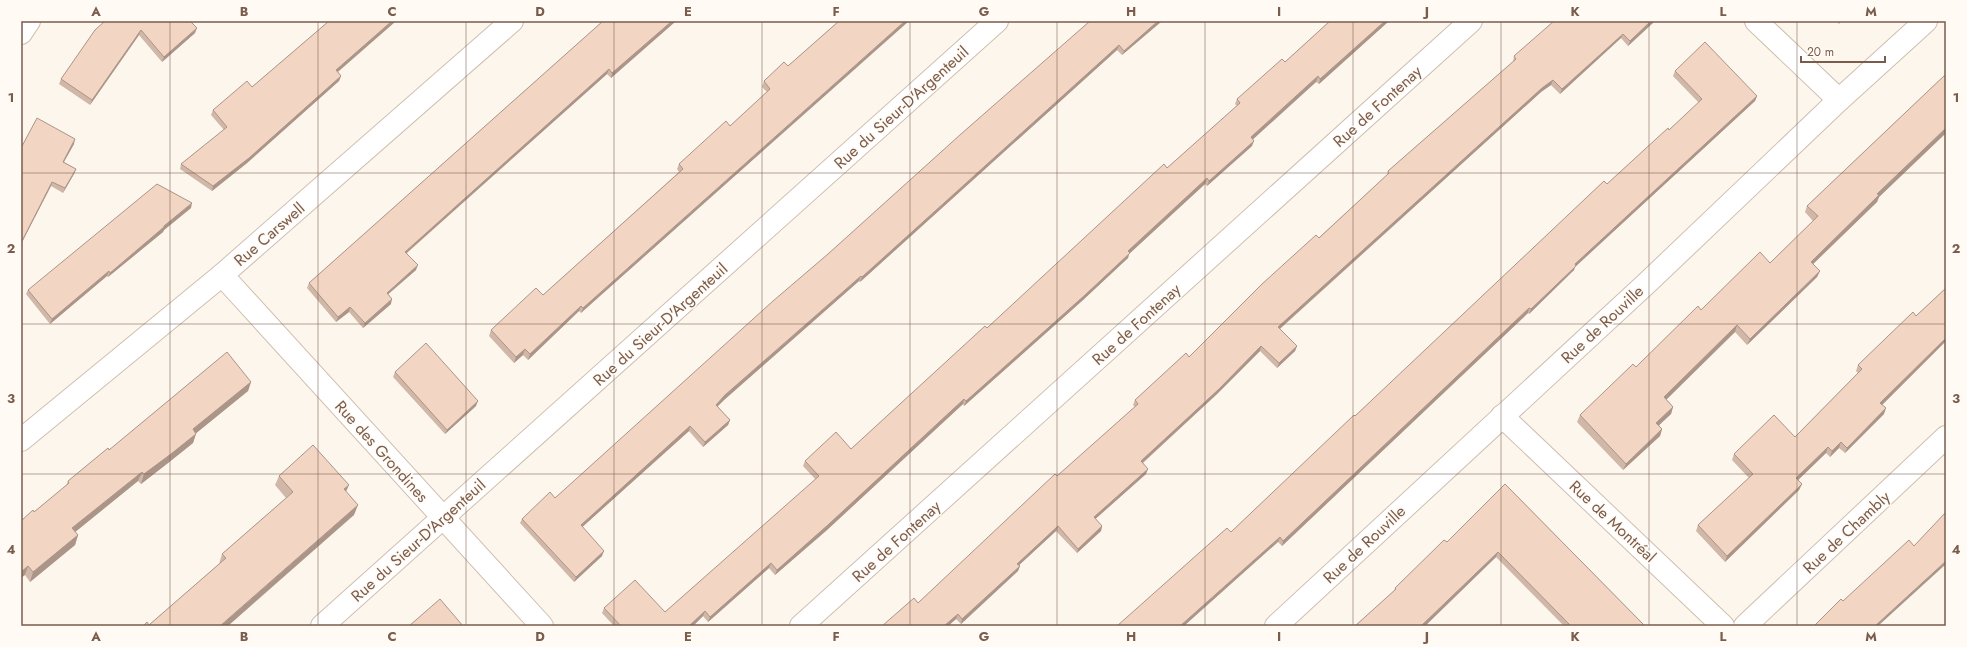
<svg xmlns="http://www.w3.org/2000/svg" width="1967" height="647" font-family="Jost,sans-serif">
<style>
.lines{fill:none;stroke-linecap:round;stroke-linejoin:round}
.street-casing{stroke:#d1beb0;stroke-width:24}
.secondary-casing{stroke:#d6c0b0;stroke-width:24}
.street{stroke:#fff;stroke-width:22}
.secondary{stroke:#fff;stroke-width:22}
.wall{fill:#d1b7a8}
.shaded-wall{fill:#aa9588}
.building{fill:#f3d5c3;stroke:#aa9588}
.grid{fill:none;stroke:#7a5c4d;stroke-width:1;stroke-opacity:0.55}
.labels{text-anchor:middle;stroke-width:3;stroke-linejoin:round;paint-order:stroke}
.street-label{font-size:16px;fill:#7a5c4d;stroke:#fffaf3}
.neatline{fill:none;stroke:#7a5c4d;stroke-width:1.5}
.grid-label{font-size:13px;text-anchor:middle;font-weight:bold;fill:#7a5c4d}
</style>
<rect width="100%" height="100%" fill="#fdf6ec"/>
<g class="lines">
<g class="street-casing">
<g id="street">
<path d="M1756,21L1839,100"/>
<path d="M222,275L542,626"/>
<path d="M1502,416L1723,626"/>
<path d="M21,440L222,275L512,21"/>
<path d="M322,626L997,21"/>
<path d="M801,626L1471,21"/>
<path d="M1276,626L1648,282L1839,100L1926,21"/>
<path d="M1745,626L1946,437"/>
</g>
</g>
<g class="secondary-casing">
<path id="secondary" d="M21,33L29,21"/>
</g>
<use href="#street" class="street"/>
<use href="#secondary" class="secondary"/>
</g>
<g class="wall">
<path d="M105,21L195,33L162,62L139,35L90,105L59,84L61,79Z"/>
<path d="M329,21H396L338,72L341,76L339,81L247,163L212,191L180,169L181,164L224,130L211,115L213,110L252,87Z"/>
<path d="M603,21H676L611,78L607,74L407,253L416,270L388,294L391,304L363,328L349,312L336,322L307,288L309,283Z"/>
<path d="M839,21L581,313L579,311L528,360L523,355L514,363L489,336L491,330L543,295L679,172L677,169L679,164L730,126L767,92L762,87L764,81L788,66Z"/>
<path d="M1090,21H1162L1122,55L1117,50L860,282L859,281L724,400L717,406L730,420L728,425L703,447L689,431L582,527L602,556L574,582L520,523L522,519L555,498Z"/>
<path d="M1330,21H1389L1319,84L1316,82L1252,139V146L1207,186L1205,184L1129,254L1128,258L1083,300L964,406L963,404L827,530L775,575L769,568L708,622L703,616L693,626H614L602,613L604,608L665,612L816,480L803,466L805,461L851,449L1237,106L1235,104L1237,99L1285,62Z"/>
<path d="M1655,21L1628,46L1621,38L1560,94L1551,85L1541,92L1280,329L1297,346L1295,351L1277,368L1260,351L1217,394L1143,463L1146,474L1095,519L1102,526L1101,531L1077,553L1056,531L1019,565L1020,566L1018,571L961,624L956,619L948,626H882L918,603L1135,407L1133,405L1135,400L1189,357L1387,175L1388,171L1513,62L1514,56Z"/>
<path d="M1836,21H1842L1839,24Z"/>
<path d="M1675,71L1757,96L1755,101L1575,267L1574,270L1529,314L1528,313L1282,546L1278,542L1231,532L1355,416L1607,184L1669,130L1699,103L1673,76Z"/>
<path d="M1946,74V133L1879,197L1877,202L1813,264L1820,271L1817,277L1747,345L1735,332L1666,399L1673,407L1671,414L1659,425L1662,429L1660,436L1623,470L1577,422L1580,415L1636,367L1701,310L1770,263L1813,221L1805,212L1807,206Z"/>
<path d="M74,144L64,162L76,169L74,174L63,193L51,186L21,244V148Z"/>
<path d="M191,208L164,230L163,232L108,277L107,276L50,324L26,294L28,290Z"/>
<path d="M1946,288V341L1882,405L1884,414L1845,453L1839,448L1830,457L1826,453L1798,480L1802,484L1799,490L1725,562L1696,531L1698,525L1749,478L1732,460L1734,454L1795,437L1858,373L1856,371L1858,365L1916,316Z"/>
<path d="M395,372L476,406L445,434L393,377Z"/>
<path d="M251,382L248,391L196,433L193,443L168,463L141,484L138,481L75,532L78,535L75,545L30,582L25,575L34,512L66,486L68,481L109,450Z"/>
<path d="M279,476L346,492L354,515L149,625L219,564L222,554L286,498L275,485Z"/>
<path d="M1505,484L1645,626H1564L1496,557L1425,626H1355L1394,591L1395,588L1447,542Z"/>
</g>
<g class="shaded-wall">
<path d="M392,21H396L334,75L336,70Z"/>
<path d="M672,21H676L611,78L612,73Z"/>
<path d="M905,21H909L581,313L583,308Z"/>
<path d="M1158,21H1162L1122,55L1124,51Z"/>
<path d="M1385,21H1389L1319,84L1320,79Z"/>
<path d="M1651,21H1655L1628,46L1630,41Z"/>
<path d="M197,28L195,33L162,62L164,57Z"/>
<path d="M141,30L139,35L90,105L92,100Z"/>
<path d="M1623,34L1621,38L1560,94L1562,89Z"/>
<path d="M1119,45L1117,50L860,282L862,277Z"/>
<path d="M609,69L607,74L403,256L405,252Z"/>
<path d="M341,76L339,81L247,163L212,191L213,186Z"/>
<path d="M1318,76L1316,82L1249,143L1251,137Z"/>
<path d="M1553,80L1551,85L1541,92L1276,332L1278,327L1542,88Z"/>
<path d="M1757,96L1755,101L1575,267L1574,270L1529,314L1531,309L1575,264Z"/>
<path d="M1946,128V133L1879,197L1877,202L1809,268L1811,262L1877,194Z"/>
<path d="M75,139L74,144L61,167L63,162Z"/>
<path d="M1254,141L1252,146L1207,186L1209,181Z"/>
<path d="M76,169L74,174L63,193L65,188Z"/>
<path d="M1207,178L1205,184L1129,254L1128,258L1083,300L964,406L966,401Z"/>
<path d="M52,182L51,186L21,244V243Z"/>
<path d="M192,203L191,208L164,230L163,232L108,277L110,273L164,226Z"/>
<path d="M418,265L416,270L385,297L387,293Z"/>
<path d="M109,271L107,276L50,324L52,319Z"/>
<path d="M1820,271L1817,277L1747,345L1750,339Z"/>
<path d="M861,276L859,281L724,400L714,410L716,405L725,395Z"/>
<path d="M392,299L391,304L363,328L365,323Z"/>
<path d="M581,306L579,311L528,360L530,354Z"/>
<path d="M350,307L349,312L336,322L338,317Z"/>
<path d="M1529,308L1528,313L1282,546L1283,541Z"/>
<path d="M1737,325L1735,332L1662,404L1664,397Z"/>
<path d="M1946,338V341L1878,409L1880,403Z"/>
<path d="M1261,346L1260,351L1217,394L1139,466L1141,461Z"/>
<path d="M1297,346L1295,351L1277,368L1279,363Z"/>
<path d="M525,349L523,355L514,363L516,357Z"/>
<path d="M251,382L248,391L189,439L193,429Z"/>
<path d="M964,399L963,404L827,530L775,575L777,570Z"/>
<path d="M478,401L476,406L445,434L447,430Z"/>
<path d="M1673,407L1671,414L1654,430L1656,423Z"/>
<path d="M1886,408L1884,414L1845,453L1847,448Z"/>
<path d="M730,420L728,425L703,447L705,442Z"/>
<path d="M690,426L689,431L579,530L581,525Z"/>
<path d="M1662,429L1660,436L1623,470L1626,464Z"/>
<path d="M196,434L193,443L168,463L141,484L144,474Z"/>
<path d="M1841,442L1839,448L1830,457L1832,451Z"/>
<path d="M1828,447L1826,453L1794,484L1796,478Z"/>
<path d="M1148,469L1146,474L1092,522L1094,517Z"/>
<path d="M142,472L138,481L69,537L72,528Z"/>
<path d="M1802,484L1799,490L1725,562L1727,556Z"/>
<path d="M349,485L345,494L344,489Z"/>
<path d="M358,505L354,515L228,626H220Z"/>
<path d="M1058,526L1056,531L1016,568L1017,564Z"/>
<path d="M1102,526L1101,531L1077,553L1078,549Z"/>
<path d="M78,535L75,545L30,582L33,572Z"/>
<path d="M1280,537L1278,542L1184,626H1180Z"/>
<path d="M604,551L602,556L574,582L576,577Z"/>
<path d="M1498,552L1496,557L1425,626H1421Z"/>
<path d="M1946,561V564L1878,626H1875Z"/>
<path d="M771,563L769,568L708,622L710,617Z"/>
<path d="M28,566L25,575L21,578V572Z"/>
<path d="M1020,566L1018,571L961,624L962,619Z"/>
<path d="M705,611L703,616L693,626H689Z"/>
<path d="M958,614L956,619L948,626H944Z"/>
</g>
<g class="building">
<path d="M105,21H190L197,28L164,57L141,30L92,100L61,79L95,30Z"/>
<path d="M329,21H392L336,70L341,76L249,158L213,186L181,164L227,127L213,110L247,81L252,87Z"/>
<path d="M603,21H672L612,73L609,69L405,252L418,265L387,293L392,299L365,323L350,307L338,317L309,283Z"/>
<path d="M839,21H905L583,308L581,306L530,354L525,349L516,357L491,330L536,288L543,295L683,169L679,164L726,121L730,126L770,89L764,81L784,62L788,66Z"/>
<path d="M1090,21H1158L1124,51L1119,45L862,277L861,276L725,395L716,405L730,420L705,442L690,426L581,525L604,551L576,577L522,519L550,492L555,498L773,301L828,254L961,134Z"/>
<path d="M1330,21H1385L1320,79L1318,76L1251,137L1254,141L1209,181L1207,178L1128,251L1130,253L1085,295L966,401L964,399L829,524L777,570L771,563L710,617L705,611L689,626H621L604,608L635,580L665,612L819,476L805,461L836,432L851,449L985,326L987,328L1164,164L1167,168L1240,103L1237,99L1282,59L1285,62Z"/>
<path d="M1554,21H1651L1630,41L1623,34L1562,89L1553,80L1542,88L1278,327L1297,346L1279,363L1261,346L1219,389L1141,461L1148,469L1094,517L1102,526L1078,549L1058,526L1017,564L1020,566L962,619L958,614L944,626H882L914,598L918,603L1055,474L1057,476L1138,404L1135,400L1186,353L1189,357L1262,284L1316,235L1319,238L1389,173L1388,171L1516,59L1514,56Z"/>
<path d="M1705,42L1757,96L1575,264L1576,266L1531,309L1529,308L1283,541L1280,537L1180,626H1117L1227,528L1231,532L1354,415L1355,416L1604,181L1607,184L1668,128L1669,130L1702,99L1675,71Z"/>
<path d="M1946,74V128L1877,194L1879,195L1811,262L1820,271L1750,339L1737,325L1664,397L1673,407L1656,423L1662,429L1626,464L1580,415L1633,364L1636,367L1698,306L1701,310L1760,252L1770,263L1818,216L1807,206Z"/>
<path d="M37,118L75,139L63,162L76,169L65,188L52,182L21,243V148Z"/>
<path d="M157,184L192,203L164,226V227L110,273L109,271L52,319L28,290Z"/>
<path d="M1946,288V338L1880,403L1886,408L1847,448L1841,442L1832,451L1828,447L1796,478L1802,484L1727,556L1698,525L1753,474L1734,454L1774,415L1795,437L1862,369L1858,365L1913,312L1916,316Z"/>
<path d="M426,343L478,401L447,430L395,372Z"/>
<path d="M227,352L251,382L193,429L196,434L171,454L144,474L142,472L72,528L78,535L33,572L28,566L21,572V521L33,510L34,512L69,483L68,481L108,448L109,450Z"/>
<path d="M313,445L349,485L344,489L358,505L220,626H143L147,622L149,625L226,558L222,554L293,492L279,476Z"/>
<path d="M1505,484L1645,626H1571L1498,552L1421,626H1355L1396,589L1395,588L1444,540L1447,542Z"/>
<path d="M1946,512V561L1875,626H1814L1841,599L1843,601L1909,540L1914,546Z"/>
<path d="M440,599L463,626H409Z"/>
</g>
<path class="grid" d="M170,21V626M318,21V626M466,21V626M614,21V626M762,21V626M910,21V626M1057,21V626M1205,21V626M1353,21V626M1501,21V626M1649,21V626M1797,21V626M21,173H1946M21,324H1946M21,474H1946"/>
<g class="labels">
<g class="street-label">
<text transform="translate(1377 106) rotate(-42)" y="6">Rue de Fontenay</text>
<text transform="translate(901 107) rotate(-42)" y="6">Rue du Sieur-D'Argenteuil</text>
<text transform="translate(269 234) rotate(-41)" y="6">Rue Carswell</text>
<text transform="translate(660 324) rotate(-42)" y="6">Rue du Sieur-D'Argenteuil</text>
<text transform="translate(1136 324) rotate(-42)" y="6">Rue de Fontenay</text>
<text transform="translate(1602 324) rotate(-43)" y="6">Rue de Rouville</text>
<text transform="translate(382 451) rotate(48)" y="6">Rue des Grondines</text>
<text transform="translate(1613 521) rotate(43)" y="6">Rue de Montréal</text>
<text transform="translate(1846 532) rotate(-43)" y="6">Rue de Chambly</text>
<text transform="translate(418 540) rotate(-42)" y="6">Rue du Sieur-D'Argenteuil</text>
<text transform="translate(896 541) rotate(-42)" y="6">Rue de Fontenay</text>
<text transform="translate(1364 544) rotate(-43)" y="6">Rue de Rouville</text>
</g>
</g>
<rect width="1967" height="647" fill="none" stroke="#fffaf3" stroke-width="44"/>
<path d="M1801 56v6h84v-6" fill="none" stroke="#7a5c4d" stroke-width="2"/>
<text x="1807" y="56" font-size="12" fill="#7a5c4d" stroke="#fffaf3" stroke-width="3" paint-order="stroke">20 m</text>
<rect x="22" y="22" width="1923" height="603" class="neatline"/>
<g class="grid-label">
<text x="96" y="16">A</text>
<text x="244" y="16">B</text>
<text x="392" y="16">C</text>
<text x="540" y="16">D</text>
<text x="688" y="16">E</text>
<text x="836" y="16">F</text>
<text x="984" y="16">G</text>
<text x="1131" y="16">H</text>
<text x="1279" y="16">I</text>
<text x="1427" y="16">J</text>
<text x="1575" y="16">K</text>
<text x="1723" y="16">L</text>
<text x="1871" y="16">M</text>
<text x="11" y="102">1</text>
<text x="1956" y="102">1</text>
<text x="11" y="253">2</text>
<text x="1956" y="253">2</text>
<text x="11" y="403">3</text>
<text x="1956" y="403">3</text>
<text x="11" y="554">4</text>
<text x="1956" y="554">4</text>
<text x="96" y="641">A</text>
<text x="244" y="641">B</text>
<text x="392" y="641">C</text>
<text x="540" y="641">D</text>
<text x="688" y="641">E</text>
<text x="836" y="641">F</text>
<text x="984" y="641">G</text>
<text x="1131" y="641">H</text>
<text x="1279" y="641">I</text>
<text x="1427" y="641">J</text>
<text x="1575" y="641">K</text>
<text x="1723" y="641">L</text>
<text x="1871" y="641">M</text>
</g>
</svg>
